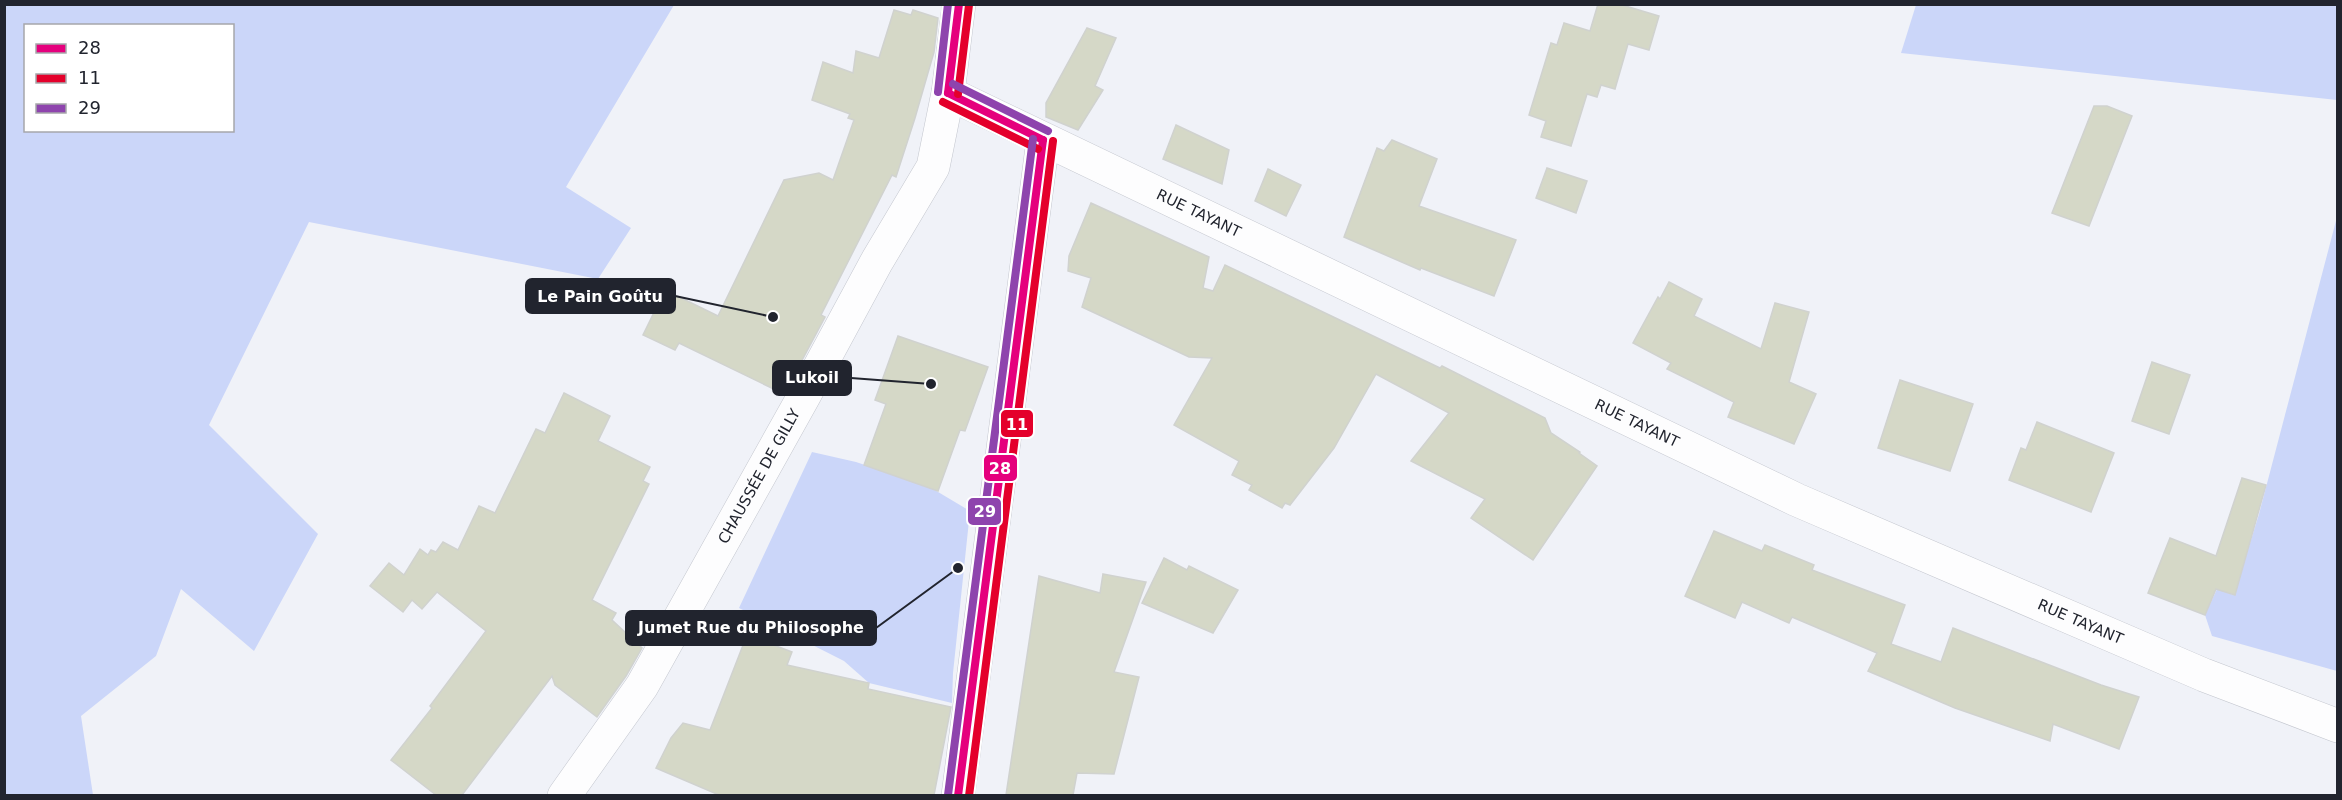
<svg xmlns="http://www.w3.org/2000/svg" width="2342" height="800" font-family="'DejaVu Sans',sans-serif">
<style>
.green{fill:#cbd6f9;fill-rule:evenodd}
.building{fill:#d5d8c7;stroke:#d0d2cf;stroke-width:1.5}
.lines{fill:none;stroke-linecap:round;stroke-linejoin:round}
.minor-casing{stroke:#c4c7cf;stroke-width:34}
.major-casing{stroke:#c4c7cf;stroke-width:34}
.minor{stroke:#fdfdfe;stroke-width:33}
.major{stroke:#fdfdfe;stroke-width:33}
.bus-1-casing{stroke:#fff;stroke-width:12}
.bus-2-casing{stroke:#fff;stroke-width:12}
.bus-3-casing{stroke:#fff;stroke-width:12}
.bus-1{stroke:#e5007d;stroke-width:8}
.bus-2{stroke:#e4002b;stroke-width:8}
.bus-3{stroke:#8e44ad;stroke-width:8}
.labels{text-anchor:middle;stroke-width:6;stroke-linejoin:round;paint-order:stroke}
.street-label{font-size:15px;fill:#21242e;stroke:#fff}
.leader{fill:none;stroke:#21242e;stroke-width:2}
.callout-dot{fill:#21242e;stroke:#fff;stroke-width:2}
.callout{fill:#21242e;stroke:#21242e;stroke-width:2}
.callout-label{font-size:16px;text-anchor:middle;font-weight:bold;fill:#fff}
.line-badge{stroke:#fff;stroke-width:2}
.badge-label{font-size:16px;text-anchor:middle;font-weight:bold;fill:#fff}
</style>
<rect width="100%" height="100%" fill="#f0f2f8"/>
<g class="green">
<path d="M4,5H674L566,187L631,228L598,279L309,222L209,425L318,534L254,651L181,589L156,656L81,716L93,795L5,796V794ZM26,26H232V130H26Z"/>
<path d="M1916,5H2337V100L1901,53Z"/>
<path d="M2337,217V671L2212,636L2205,615L2217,589L2234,595L2259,514Z"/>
<path d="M812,452L856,462L928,486L970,511L953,673L952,703L869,683L844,661L739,608Z"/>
</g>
<g class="building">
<path d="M1598,4H1619L1659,16L1649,50L1628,44L1615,89L1601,85L1597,97L1587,94L1571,146L1541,137L1546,121L1529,115L1551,43L1557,45L1564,23L1590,31Z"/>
<path d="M894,10L911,15L913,10L938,18L934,52L915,118L896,177L892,175L821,315L825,317L784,394L679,343L675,350L643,335L665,290L718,316L784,180L819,173L833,180L854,120L848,118L850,114L812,100L823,62L853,73L856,51L879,58Z"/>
<path d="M1087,28L1116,38L1095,86L1103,90L1078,130L1046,117V103Z"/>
<path d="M2094,106H2107L2132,116L2089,226L2052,213Z"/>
<path d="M1176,125L1229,150L1222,184L1163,159Z"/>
<path d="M1392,140L1437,159L1419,206L1516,240L1494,296L1421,268L1420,270L1344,237L1377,148L1384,151Z"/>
<path d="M1547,168L1587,181L1576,213L1536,198Z"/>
<path d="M1268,169L1301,185L1286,216L1255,201Z"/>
<path d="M1091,203L1209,257L1203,288L1213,291L1225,265L1440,368L1442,366L1545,418L1551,433L1580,452L1579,453L1597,466L1533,560L1471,518L1485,499L1411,461L1449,413L1376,374L1334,448L1290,505L1285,503L1282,508L1249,490L1252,485L1232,475L1239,461L1174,425L1212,358L1189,357L1082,307L1091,278L1068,271L1069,256Z"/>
<path d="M1669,282L1702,299L1694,316L1761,349L1775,303L1809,312L1789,382L1816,394L1794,444L1728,417L1734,402L1667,369L1671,363L1633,343L1658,297L1660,299Z"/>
<path d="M898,336L988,367L965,431L960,430L938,491L864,465L886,404L875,400Z"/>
<path d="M2152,362L2190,375L2169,434L2132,421Z"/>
<path d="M1900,380L1973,404L1950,471L1878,448Z"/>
<path d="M564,393L610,416L598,441L650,467L643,481L649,484L592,600L616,613L612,620L642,648L626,676L597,717L555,685L552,676L462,795H436L391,760L432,708L430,706L486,631L437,592L422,609L412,600L403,612L370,586L389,563L404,575L420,549L428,555L431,550L436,552L443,542L458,550L479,506L495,513L536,429L545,433Z"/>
<path d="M2037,422L2114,453L2091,512L2009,480L2021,448L2026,450Z"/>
<path d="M2242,478L2266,485L2235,595L2216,589L2205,615L2148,593L2170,538L2216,556Z"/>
<path d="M1714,531L1762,551L1765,545L1814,565L1812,570L1905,605L1891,644L1941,662L1953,628L2101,685L2139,697L2119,749L2053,724L2050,741L1955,708L1868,671L1877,653L1792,617L1789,623L1742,602L1735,618L1685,596Z"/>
<path d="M1164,558L1187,570L1189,566L1238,590L1213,633L1142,603Z"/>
<path d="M1103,574L1146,582L1114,672L1139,677L1114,774L1077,773L1073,795H1006L1039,576L1100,593Z"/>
<path d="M747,635L792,652L787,665L869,683L868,689L951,707L934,795H719L656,768L671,738L683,723L710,730Z"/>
</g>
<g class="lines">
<g class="minor-casing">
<g id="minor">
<path id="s1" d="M948,93L1797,500L2204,675L2338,726"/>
<path d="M958,796L1043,140"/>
</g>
</g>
<g class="major-casing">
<g id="major">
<path id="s2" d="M564,796L642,686L804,396L877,261L933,167L948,93L959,4"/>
</g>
</g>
<use href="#minor" class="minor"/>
<use href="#major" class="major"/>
<g class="bus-1-casing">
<g id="bus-1">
<path d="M948,93L1043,140"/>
<path d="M948,93L959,4"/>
<path d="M958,796L1043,140"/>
</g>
</g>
<g class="bus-2-casing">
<g id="bus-2">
<path d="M958,94L969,5"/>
<path d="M943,102L1038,149"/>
<path d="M969,796L1053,141"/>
</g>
</g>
<g class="bus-3-casing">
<g id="bus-3">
<path d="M953,84L1048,131"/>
<path d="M938,92L948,4"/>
<path d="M948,795L1033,139"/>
</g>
</g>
<use href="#bus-1" class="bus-1"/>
<use href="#bus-2" class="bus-2"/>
<use href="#bus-3" class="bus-3"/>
</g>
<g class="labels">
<g class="street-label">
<text dy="5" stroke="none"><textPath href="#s1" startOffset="278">RUE TAYANT</textPath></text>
<text dy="5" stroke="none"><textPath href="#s1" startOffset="764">RUE TAYANT</textPath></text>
<text dy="5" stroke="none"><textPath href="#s2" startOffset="375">CHAUSSÉE DE GILLY</textPath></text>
<text dy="5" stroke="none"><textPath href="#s1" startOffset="1250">RUE TAYANT</textPath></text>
</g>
</g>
<path class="leader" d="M773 317L675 296M931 384L851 378M958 568L876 628"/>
<g class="callout-dot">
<circle cx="773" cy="317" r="6"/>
<circle cx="931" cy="384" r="6"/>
<circle cx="958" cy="568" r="6"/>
</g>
<g class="callout">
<rect x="526" y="279" width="149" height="34" rx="6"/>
<rect x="773" y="361" width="78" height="34" rx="6"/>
<rect x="626" y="611" width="250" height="34" rx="6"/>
</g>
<g class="callout-label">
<text x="600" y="302">Le Pain Goûtu</text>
<text x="812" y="383">Lukoil</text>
<text x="751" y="633">Jumet Rue du Philosophe</text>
</g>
<g class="line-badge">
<rect x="1000" y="409" width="34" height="29" rx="6" fill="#e4002b"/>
<rect x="983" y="454" width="35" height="28" rx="6" fill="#e5007d"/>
<rect x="967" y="497" width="35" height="29" rx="6" fill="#8e44ad"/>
</g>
<g class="badge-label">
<text x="1017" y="430">11</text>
<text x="1000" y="474">28</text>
<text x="985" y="517">29</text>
</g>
<rect width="2342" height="800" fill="none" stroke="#21242e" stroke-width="12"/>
<rect x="24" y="24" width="210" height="108" fill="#ffffff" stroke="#a6a7ab" stroke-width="1.5"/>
<rect x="36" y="44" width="30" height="9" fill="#e5007d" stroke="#a6a7ab" stroke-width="1.5"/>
<text x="78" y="54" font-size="18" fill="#21242e">28</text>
<rect x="36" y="74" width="30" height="9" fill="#e4002b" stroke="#a6a7ab" stroke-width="1.5"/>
<text x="78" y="84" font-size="18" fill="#21242e">11</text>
<rect x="36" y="104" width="30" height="9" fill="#8e44ad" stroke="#a6a7ab" stroke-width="1.5"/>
<text x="78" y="114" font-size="18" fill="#21242e">29</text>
</svg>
